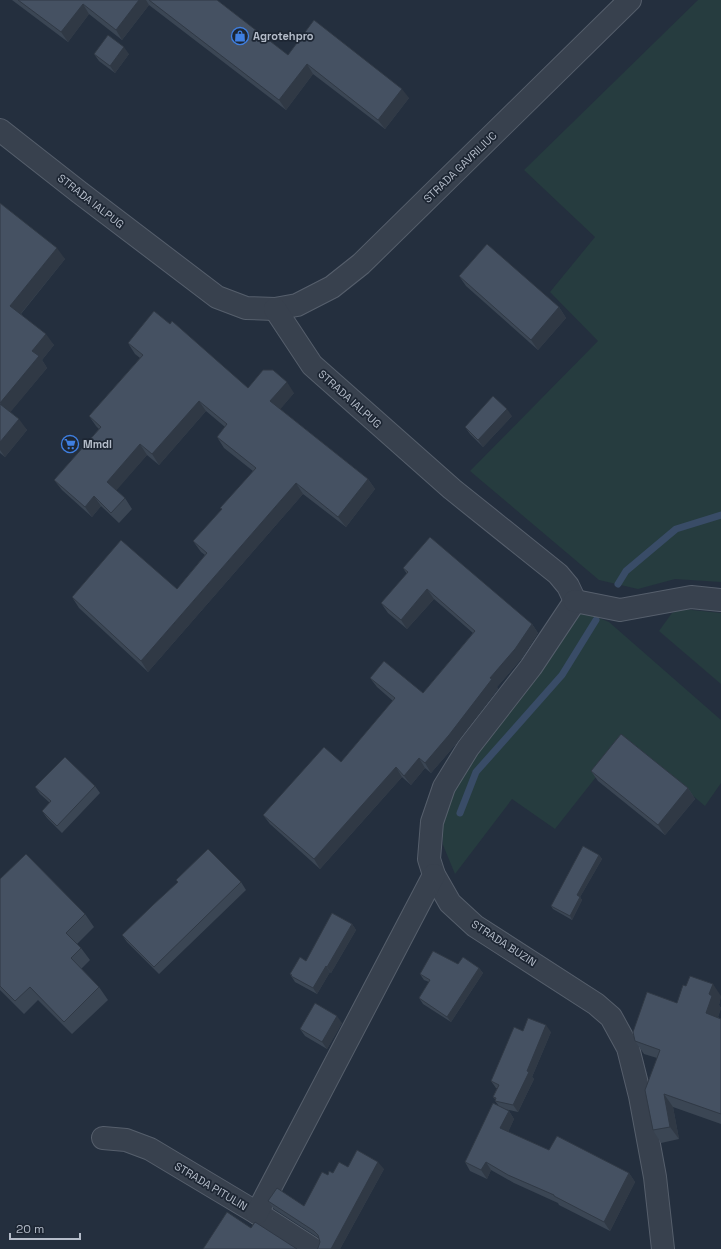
<svg xmlns="http://www.w3.org/2000/svg" width="721" height="1249" font-family="'Space Grotesk',sans-serif">
<style>
.green{fill:#263c3f}
.lines{fill:none;stroke-linecap:round;stroke-linejoin:round}
.stream{stroke:#394c67;stroke-width:7}
.minor-casing{stroke:#565f6c;stroke-width:24}
.minor{stroke:#38414e;stroke-width:22}
.wall{fill:#3b4654}
.shaded-wall{fill:#303945}
.building{fill:#455162;stroke:#303945}
.labels{text-anchor:middle;stroke-width:3.5;stroke-linejoin:round;paint-order:stroke}
.poi-label{font-size:11px;font-weight:bold;fill:#b4bcc9;stroke:#1d2633;text-anchor:start}
.street-label{font-size:11px;fill:#b4bcc9;stroke:#1d2633}
</style>
<rect width="100%" height="100%" fill="#242f3e"/>
<g class="green">
<path d="M698,0H721V582L675,579L638,589L599,580L470,471L598,341L550,292L595,237L524,170Z"/>
<path d="M683,609L721,613V684L659,631L672,613Z"/>
<path d="M582,611L609,622L721,720V783L705,806L626,739L555,829L512,799L455,874L443,845L442,816L462,770L573,621Z"/>
</g>
<g class="lines">
<g class="stream">
<path d="M618,584L626,571L676,529L721,515"/>
<path d="M460,813L476,772L562,675L596,620"/>
</g>
<g class="minor-casing">
<g id="minor">
<path d="M0,130L79,192L217,297L246,308L275,309L297,305L332,287L361,264L630,0"/>
<path d="M275,309L312,365L452,489L558,574L568,586L575,601"/>
<path d="M575,601L531,667L468,748L444,787L432,822L429,859L434,875L450,903L475,926L596,1004L611,1017L628,1048L640,1096L655,1177L663,1249"/>
<path d="M575,601L620,610L691,597L721,600"/>
<path d="M103,1138L126,1140L150,1149L257,1213L313,1249"/>
<path d="M257,1213L434,875"/>
</g>
</g>
<use href="#minor" class="minor"/>
</g>
<g class="wall">
<path d="M12,0H217L288,55L409,98L385,129L313,74L286,110L149,5L122,40L89,14L68,42Z"/>
<path d="M94,54H129L115,73L99,61Z"/>
<path d="M0,203L65,259L21,314L54,345L42,360L47,368L10,412L27,430L5,457L0,453Z"/>
<path d="M459,276L559,307L566,318L538,350L466,286Z"/>
<path d="M128,343L248,388L294,393L280,409L368,479L375,489L346,527L303,494L148,672L79,608L72,597L177,589L205,555L201,552L193,541L222,510L253,471L224,448L217,437L225,427L206,411L159,465L147,455L116,490L125,498L132,509L119,523L101,506L92,517L62,490L54,480L99,429L96,426L89,416L140,358L135,354Z"/>
<path d="M512,416L483,447L470,434L465,427Z"/>
<path d="M403,568L532,624L538,633L522,658L497,687L498,689L456,744L431,773L425,768L411,785L402,777L320,869L270,824L263,815L341,762L393,701L377,687L370,678L423,693L473,633L434,599L407,629L388,613L381,603L407,574Z"/>
<path d="M591,771L688,788L695,799L665,835L598,781Z"/>
<path d="M95,786L100,793L62,833L47,818L42,811L50,803L40,794L35,787Z"/>
<path d="M599,855L602,859L580,897L582,900L572,920L553,909L551,906Z"/>
<path d="M0,879L85,914L94,927L77,944L81,948L90,960L81,969L99,987L108,1000L72,1034L38,1000L24,1014L0,990Z"/>
<path d="M176,880L241,882L246,890L159,974L127,942L122,935L178,882Z"/>
<path d="M352,924L356,930L331,973L330,972L317,994L295,982L290,974Z"/>
<path d="M458,964L479,968L483,973L451,1022L423,1004L419,998L429,982L424,980L420,974Z"/>
<path d="M721,996L719,1005L721,1008L718,1017L721,1019V1124L673,1107L679,1139L661,1143L653,1130L657,1058L644,1054L635,1041L677,1003Z"/>
<path d="M342,1023L327,1049L305,1036L300,1029Z"/>
<path d="M523,1031L551,1032L532,1077L534,1079L518,1112L504,1109L509,1111L514,1119L508,1132L549,1150L629,1173L635,1182L610,1231L559,1205L558,1203L514,1183L491,1170L487,1179L470,1171L465,1162L499,1106L495,1101L496,1100L493,1097L497,1088H496L491,1081Z"/>
<path d="M348,1167L384,1169L340,1249H317L318,1248L320,1242L319,1238L274,1209L268,1201L304,1206L328,1175Z"/>
</g>
<g class="shaded-wall">
<path d="M139,0H146L149,5L122,40L116,30Z"/>
<path d="M83,4L89,14L68,42L61,32Z"/>
<path d="M124,47L129,54L115,73L110,66Z"/>
<path d="M307,64L313,74L286,110L279,100Z"/>
<path d="M402,89L409,98L385,129L378,120Z"/>
<path d="M57,248L65,259L18,317L10,306Z"/>
<path d="M559,307L566,318L538,350L531,340Z"/>
<path d="M46,334L54,345L42,360L47,368L8,415L0,403L32,351Z"/>
<path d="M287,382L294,393L278,412L270,401Z"/>
<path d="M199,401L206,411L159,465L152,454Z"/>
<path d="M507,409L512,416L483,447L478,440Z"/>
<path d="M19,419L27,430L5,457L0,450V442Z"/>
<path d="M140,444L147,455L115,492L107,482Z"/>
<path d="M368,479L375,489L346,527L338,517Z"/>
<path d="M296,483L303,494L148,672L141,661Z"/>
<path d="M94,496L101,506L92,517L85,507Z"/>
<path d="M427,589L434,599L407,629L401,620Z"/>
<path d="M532,624L538,633L522,658L497,687L498,689L456,744L431,773L425,763Z"/>
<path d="M419,758L425,768L411,785L404,776Z"/>
<path d="M396,767L402,777L320,869L314,859Z"/>
<path d="M688,788L695,799L665,835L658,825Z"/>
<path d="M599,855L602,859L580,897L582,900L572,920L570,916L577,895Z"/>
<path d="M352,924L356,930L331,973L327,967Z"/>
<path d="M326,966L330,972L317,994L313,988Z"/>
<path d="M479,968L483,973L451,1022L447,1017Z"/>
<path d="M713,984L721,996L719,1005L721,1008L715,1026L706,1013L709,994Z"/>
<path d="M337,1016L342,1023L327,1049L322,1042Z"/>
<path d="M546,1025L551,1032L532,1077L534,1079L518,1112L513,1105Z"/>
<path d="M664,1094L673,1107L679,1139L670,1127Z"/>
<path d="M509,1111L514,1119L506,1137L500,1128Z"/>
<path d="M378,1162L384,1169L340,1249H331Z"/>
<path d="M486,1162L491,1170L487,1179L481,1170Z"/>
<path d="M629,1173L635,1182L610,1231L604,1222Z"/>
</g>
<g class="building">
<path d="M18,0H139L116,30L83,4L61,32Z"/>
<path d="M149,0H217L288,55L314,20L402,89L378,120L307,64L279,100Z"/>
<path d="M108,35L124,47L110,66L94,54Z"/>
<path d="M0,203L57,248L10,306L46,334L32,351L39,356L0,403Z"/>
<path d="M487,244L559,307L531,340L459,276Z"/>
<path d="M154,311L170,324L172,321L248,388L263,370H273L287,382L270,401L368,479L338,517L296,483L141,661L72,597L121,540L177,589L207,553L193,541L222,509L220,508L256,468L217,437L227,424L199,401L152,454L140,444L107,482L125,498L111,513L94,496L85,507L54,480L101,427L89,416L143,355L128,343Z"/>
<path d="M493,396L507,409L478,440L465,427Z"/>
<path d="M0,404L19,419L0,442Z"/>
<path d="M430,537L532,624L515,649L490,678L492,679L449,735L425,763L419,758L404,776L396,767L314,859L263,815L324,747L341,762L395,698L370,678L384,661L423,693L475,631L427,589L401,620L381,603L408,572L403,568Z"/>
<path d="M621,734L688,788L658,825L591,771Z"/>
<path d="M65,757L95,786L57,826L42,811L51,801L35,787Z"/>
<path d="M583,846L599,855L577,895L580,897L570,916L551,906Z"/>
<path d="M208,849L241,882L154,967L122,935L153,905L178,882L176,880Z"/>
<path d="M26,854L85,914L66,933L81,948L71,958L99,987L64,1022L30,987L15,1001L0,986V879Z"/>
<path d="M332,913L352,924L327,967L326,966L313,988L291,976L292,975L290,974L300,957L306,961Z"/>
<path d="M433,951L458,964L463,957L479,968L447,1017L419,998L430,980L420,974Z"/>
<path d="M690,976L713,984L709,994L712,996L706,1013L721,1019V1114L664,1094L670,1127L653,1130L645,1090L660,1050L635,1041L633,1032L647,992L677,1003L683,985L686,986Z"/>
<path d="M315,1003L337,1016L322,1042L300,1029Z"/>
<path d="M528,1018L546,1025L527,1071L529,1072L513,1105L495,1101L496,1098L493,1097L499,1085L491,1081L514,1027L523,1031Z"/>
<path d="M493,1103L509,1111L500,1128L549,1150L557,1136L629,1173L604,1222L554,1196V1195L508,1175L486,1162L481,1170L465,1162Z"/>
<path d="M357,1150L378,1162L331,1249H317L318,1248L320,1242L318,1235L314,1231L268,1201L277,1188L304,1206L322,1172L328,1175L329,1171L333,1173L339,1162L348,1167Z"/>
<path d="M227,1212L251,1228L255,1222L297,1249H203Z"/>
</g>
<defs>
<g id="shop-ring" transform="scale(0.9)"><circle r="9.5" fill="#1d2633" stroke="#3f7fe0" stroke-width="1.5"/><path d="M-5-2.5h2.3a2.7 3.5 0 0 1 5.4 0H5L5.5 6h-11ZM-1.5-2.5h3a1.5 2.3 0 0 0-3 0Z" fill="#3f7fe0"/></g>
<g id="supermarket-ring" transform="scale(0.9)"><circle r="9.5" fill="#1d2633" stroke="#3f7fe0" stroke-width="1.5"/><path d="M-6-5.5h2.5l.6 2H6L4.5 2H-2.5L-4.4-4H-6ZM-1.5 3.2a1.3 1.3 0 1 0 .1 0ZM3 3.2a1.3 1.3 0 1 0 .1 0Z" fill="#3f7fe0"/></g>
</defs>
<g fill-rule="evenodd">
<use href="#shop-ring" x="240" y="36"/>
<use href="#supermarket-ring" x="70" y="444"/>
</g>
<g class="labels">
<g class="poi-label">
<text x="253" y="40">Agrotehpro</text>
<text x="83" y="448">Mmdl</text>
</g>
<g class="street-label">
<text transform="translate(460 167) rotate(-44)" y="4">STRADA GAVRILIUC</text>
<text transform="translate(91 201) rotate(38)" y="4">STRADA IALPUG</text>
<text transform="translate(350 399) rotate(42)" y="4">STRADA IALPUG</text>
<text transform="translate(504 943) rotate(33)" y="4">STRADA BUZIN</text>
<text transform="translate(211 1186) rotate(31)" y="4">STRADA PITULIN</text>
</g>
</g>
<path d="M10 1233v6h70v-6" fill="none" stroke="#b4bcc9" stroke-width="2"/>
<text x="16" y="1233" font-size="12" fill="#b4bcc9" stroke="#1d2633" stroke-width="3" paint-order="stroke">20 m</text>
</svg>
